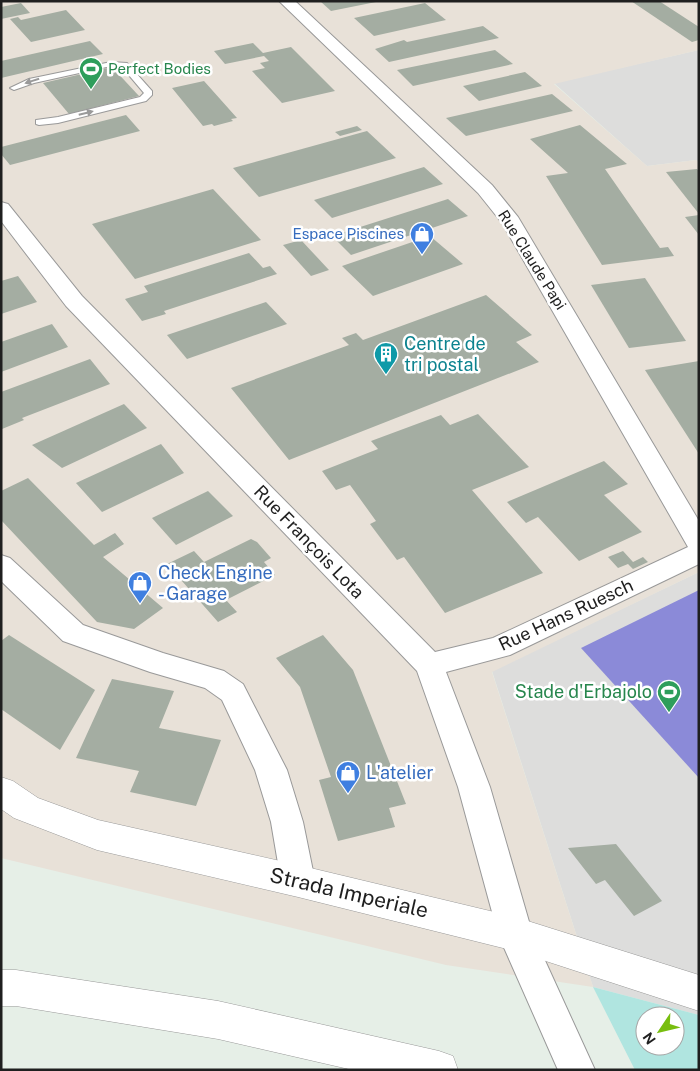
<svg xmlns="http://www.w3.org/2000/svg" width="700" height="1071" font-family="'Public Sans',sans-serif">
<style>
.residential{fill:#dddddc}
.industrial{fill:#e8e1d8}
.grass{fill:#b0e5e0;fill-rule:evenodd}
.pitch{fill:#8b8ad8}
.building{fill:#a4ada2}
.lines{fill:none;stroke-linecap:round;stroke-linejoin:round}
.service-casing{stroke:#999;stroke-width:2}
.minor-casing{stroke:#999;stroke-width:2}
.tertiary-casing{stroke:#999;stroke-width:1}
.service{fill:#fff;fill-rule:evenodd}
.minor{fill:#fff;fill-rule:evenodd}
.tertiary{fill:#fff;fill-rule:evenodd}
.oneway{fill:#9a9a9a}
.labels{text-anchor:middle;stroke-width:5;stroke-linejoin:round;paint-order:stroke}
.far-leisure-label{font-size:15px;fill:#27864d;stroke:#fff;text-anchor:start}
.far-shop-label{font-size:15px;fill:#366cbe;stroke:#fff;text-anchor:end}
.far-street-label{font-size:15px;fill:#1f1f1f;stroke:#fff}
.culture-label{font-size:18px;fill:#0d838f;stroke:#fff;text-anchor:start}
.street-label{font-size:18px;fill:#1f1f1f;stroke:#fff}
.shop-label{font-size:18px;fill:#366cbe;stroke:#fff;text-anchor:start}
.leisure-label{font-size:18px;fill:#27864d;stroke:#fff;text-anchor:end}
.near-street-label{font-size:21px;fill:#1f1f1f;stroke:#fff}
</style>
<rect width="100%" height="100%" fill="#e6efe7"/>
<g class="residential">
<path d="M699,50V162L696,160L647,166L554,83Z"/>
<path d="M699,572V1015L593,987L492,671Z"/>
</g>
<path class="industrial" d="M1,1H699V50L554,84L647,166L696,160L699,162V572L492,672L593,987L446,965L1,858Z"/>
<path class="grass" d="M593,987L699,1015V1070H635ZM645,1016H675V1046H645Z"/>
<path class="pitch" d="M699,590V778L581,648Z"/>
<g class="building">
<path d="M320,1H376V2L331,11Z"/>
<path d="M631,1H659L699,27V40L692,42Z"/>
<path d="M21,3L30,13L1,19V7Z"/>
<path d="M425,3L446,20L374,36L354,18Z"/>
<path d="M66,10L85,30L31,42L10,19L18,17L21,20Z"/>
<path d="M483,26L499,38L389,62L375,49L404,40L407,42Z"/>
<path d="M90,41L103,54L1,78V61Z"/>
<path d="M253,43L263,53L291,47L335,91L282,103L252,71L265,68L260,63L269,61L264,56L225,64L214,51Z"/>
<path d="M495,50L513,64L413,86L397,70Z"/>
<path d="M112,67L139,96L69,114L43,83Z"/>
<path d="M525,72L542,86L479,101L463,86Z"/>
<path d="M204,81L237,118L231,119L233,121L214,126L212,124L203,126L172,88Z"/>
<path d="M552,94L573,111L466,136L446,118Z"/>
<path d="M126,115L140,131L10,165L1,154V147Z"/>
<path d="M580,125L627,164L605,169L660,248L668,247L674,256L602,265L546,176L568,173L530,139Z"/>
<path d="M357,126L362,130L340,136L335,132Z"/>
<path d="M367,131L396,158L259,197L233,168Z"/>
<path d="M424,167L443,184L332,218L314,200Z"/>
<path d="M697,169L699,171V214L666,172Z"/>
<path d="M213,189L261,240L135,279L92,224Z"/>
<path d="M448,199L468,216L351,255L332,236Z"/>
<path d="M699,215V235L685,217Z"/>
<path d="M430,236L463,264L373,296L342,266Z"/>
<path d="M301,240L329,270L311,276L283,245Z"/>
<path d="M249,253L263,268L270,266L277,274L164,311L166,314L142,321L125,299L148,292L144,286Z"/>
<path d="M18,276L37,302L1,314V281Z"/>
<path d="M645,278L686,341L629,348L591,285Z"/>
<path d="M486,295L532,335L516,342L539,362L289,460L231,388L349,345L342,338L356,333L363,340Z"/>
<path d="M266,302L287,324L187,359L167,335Z"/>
<path d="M52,324L68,347L1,372V342Z"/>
<path d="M90,359L110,384L22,418L24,420L2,429L1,392Z"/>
<path d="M699,361V454L645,370Z"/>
<path d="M124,404L147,428L62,468L32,445Z"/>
<path d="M478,414L529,467L472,490L543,573L445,613L404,557L397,560L370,524L376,521L350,485L336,490L322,471L378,449L371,441L441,415L450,425Z"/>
<path d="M161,444L184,473L102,512L76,483Z"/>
<path d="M604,461L628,484L604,495L642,532L579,561L538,517L526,523L507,502Z"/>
<path d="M28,478L94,545L115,533L124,544L103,557L163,608L134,629L97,622L1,520V491Z"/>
<path d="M208,491L233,516L176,545L152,518Z"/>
<path d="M251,539L257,542L271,558L264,562L275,575L226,600L237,612L218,622L167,564L194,551L204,562Z"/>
<path d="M623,551L633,562L643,557L648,562L633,569L628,564L618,568L608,557Z"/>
<path d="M9,635L95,690L60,750L1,709V641Z"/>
<path d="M323,635L353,670L406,804L389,808L395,827L338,841L319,780L331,777L300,687L276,658Z"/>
<path d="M112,679L174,691L159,728L221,740L196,806L130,792L139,771L76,758Z"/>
<path d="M616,844L662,901L634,916L605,880L596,884L568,848Z"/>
</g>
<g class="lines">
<g class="service-casing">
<path id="service" d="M111,62L127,63L152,91V95L146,101L58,123L39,125L36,124V120L58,117L140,97L144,93L122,67L111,66L34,83L14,90L10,88L29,79Z"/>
</g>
<g class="minor-casing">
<g id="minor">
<path d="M279,1H295L492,185L518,217L699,521V564L510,655L446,672L490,787L532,932L595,1070H558L498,934L458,787L417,671L66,306L1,221V202L8,204L82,296L435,652L493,638L688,547L502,223L478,193Z"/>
<path d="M1,555L10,558L83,625L163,653L224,671L243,684L287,770L303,822L315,881L310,892L298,896L286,892L281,881L271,822L255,770L222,700L205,688L150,672L63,641L1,581Z"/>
</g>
</g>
<g class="tertiary-casing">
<g id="tertiary">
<path d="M1,777L13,781L38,798L98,820L298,865L515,917L699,975V1011L515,951L298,897L97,850L14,818L1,809Z"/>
<path d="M1,970H16L218,1001L439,1051L453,1056L458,1070H353L218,1039L16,1006H1Z"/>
</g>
</g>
<use href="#service" class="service"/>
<use href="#minor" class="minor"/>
<use href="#tertiary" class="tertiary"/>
</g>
<defs><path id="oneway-solid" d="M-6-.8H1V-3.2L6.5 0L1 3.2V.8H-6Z" transform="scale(1.25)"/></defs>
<g class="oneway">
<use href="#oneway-solid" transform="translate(32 81) rotate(162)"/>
<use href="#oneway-solid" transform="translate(86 113) rotate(-14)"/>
</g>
<defs>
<g id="stadium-pin" transform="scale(1.25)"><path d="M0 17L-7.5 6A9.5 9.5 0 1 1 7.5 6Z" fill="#2e9e5b" stroke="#fff"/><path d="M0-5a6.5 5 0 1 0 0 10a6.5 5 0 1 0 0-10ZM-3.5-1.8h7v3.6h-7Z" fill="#fff"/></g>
<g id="shop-pin" transform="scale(1.25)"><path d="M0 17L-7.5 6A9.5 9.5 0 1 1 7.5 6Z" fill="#3f7fe0" stroke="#fff"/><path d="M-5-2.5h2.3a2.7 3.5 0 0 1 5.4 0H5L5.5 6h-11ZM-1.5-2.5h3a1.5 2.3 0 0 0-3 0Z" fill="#fff"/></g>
<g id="building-pin" transform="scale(1.25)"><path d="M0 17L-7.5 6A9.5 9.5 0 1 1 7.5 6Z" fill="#0f9aa8" stroke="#fff"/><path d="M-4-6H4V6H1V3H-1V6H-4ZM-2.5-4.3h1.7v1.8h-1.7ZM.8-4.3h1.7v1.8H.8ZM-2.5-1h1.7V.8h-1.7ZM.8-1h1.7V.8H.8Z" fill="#fff"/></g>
</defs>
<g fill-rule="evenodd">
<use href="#stadium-pin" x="91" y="69"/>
<use href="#shop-pin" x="422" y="234"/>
<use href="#building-pin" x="386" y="354"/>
<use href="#shop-pin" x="140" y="583"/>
<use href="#stadium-pin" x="669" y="692"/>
<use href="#shop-pin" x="348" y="773"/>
</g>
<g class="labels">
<g class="far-leisure-label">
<text x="108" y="74">Perfect Bodies</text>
</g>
<g class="far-shop-label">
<text x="404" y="239">Espace Piscines</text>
</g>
<g class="far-street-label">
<text transform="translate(532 260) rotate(58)" y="5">Rue Claude Papi</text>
</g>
<g class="culture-label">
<text x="404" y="350">Centre de<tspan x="404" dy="21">tri postal</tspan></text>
</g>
<g class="street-label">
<text transform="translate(309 542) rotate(46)" y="6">Rue François Lota</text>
<text transform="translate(566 615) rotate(-25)" y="6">Rue Hans Ruesch</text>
</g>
<g class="shop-label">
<text x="158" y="579">Check Engine<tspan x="158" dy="21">- Garage</tspan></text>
<text x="366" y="779">L'atelier</text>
</g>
<g class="leisure-label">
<text x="652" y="698">Stade d'Erbajolo</text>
</g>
<g class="near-street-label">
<text transform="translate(349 893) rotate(13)" y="7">Strada Imperiale</text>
</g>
</g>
<rect width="700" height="1071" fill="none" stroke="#1f1f1f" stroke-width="5"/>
<g transform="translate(660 1031) rotate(235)"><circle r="24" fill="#ffffff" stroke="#a5a5a5"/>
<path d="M0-4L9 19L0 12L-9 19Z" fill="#78be0f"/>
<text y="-8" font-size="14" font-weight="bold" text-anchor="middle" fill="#1f1f1f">N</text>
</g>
</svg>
